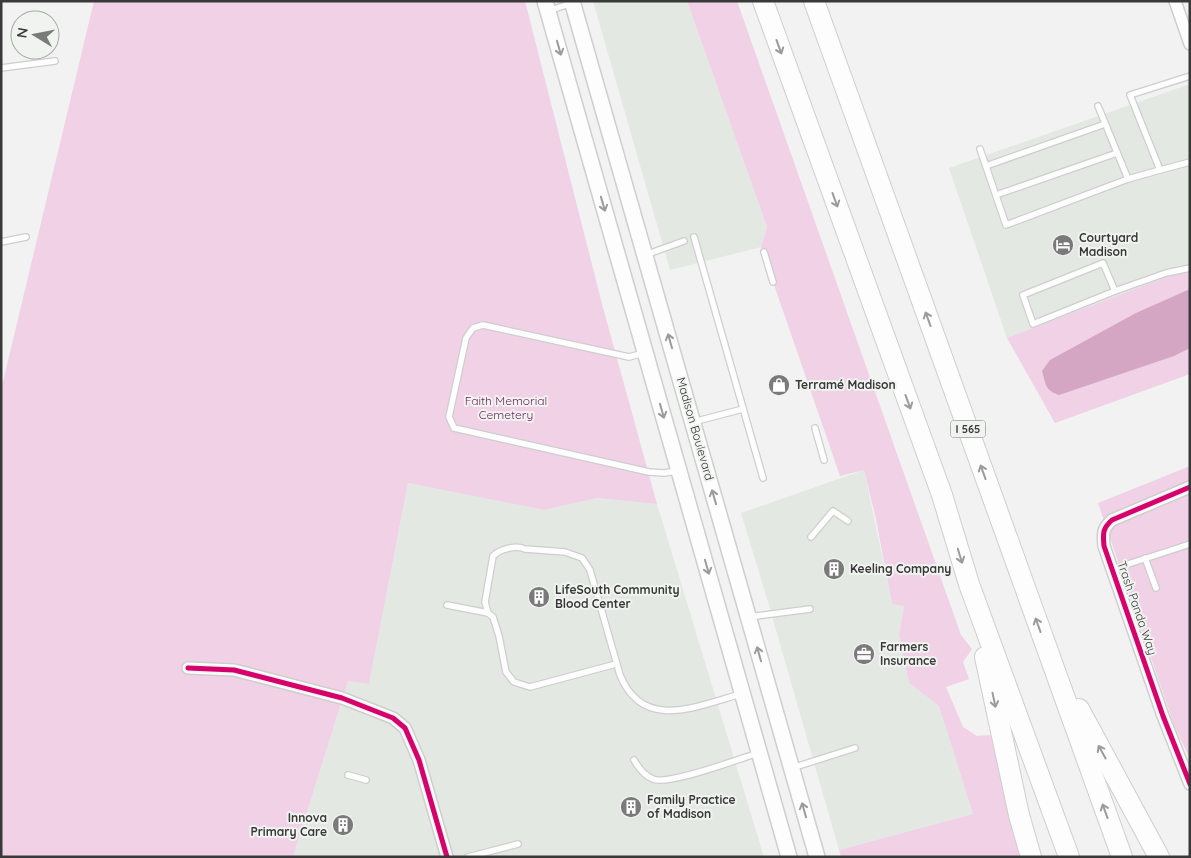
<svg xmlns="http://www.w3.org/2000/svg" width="1191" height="858" font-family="Quicksand,sans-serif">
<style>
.built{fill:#e3e8e3}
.green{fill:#f0d1e5}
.water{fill:#d4a6c4}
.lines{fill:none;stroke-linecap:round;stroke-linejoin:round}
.lane-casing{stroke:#cecece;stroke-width:8}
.street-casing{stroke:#cecece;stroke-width:14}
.secondary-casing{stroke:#cecece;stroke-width:18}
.highway-casing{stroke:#cecece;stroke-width:22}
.lane{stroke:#fdfdfd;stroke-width:5.5}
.street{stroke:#fdfdfd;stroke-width:11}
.secondary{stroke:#fdfdfd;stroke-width:15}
.highway{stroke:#fdfdfd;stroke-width:20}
.cycleway-casing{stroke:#f1f3f1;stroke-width:8}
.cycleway{stroke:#d6006c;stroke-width:5}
.oneway{stroke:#9a9b9a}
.labels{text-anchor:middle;stroke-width:4;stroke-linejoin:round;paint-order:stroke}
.shield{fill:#f1f3f1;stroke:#707170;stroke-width:1}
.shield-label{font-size:11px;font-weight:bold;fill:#383938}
.poi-label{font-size:12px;font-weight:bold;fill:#383938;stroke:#f1f3f1;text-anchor:start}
.park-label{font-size:12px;fill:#6c1e58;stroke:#f1f3f1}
.street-label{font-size:12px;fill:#383938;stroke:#f1f3f1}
</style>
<rect width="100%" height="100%" fill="#f2f2f2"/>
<g class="built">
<path d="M593,1H687L767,227L761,247L670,270Z"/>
<path d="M1190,84V268L1007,338L949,168Z"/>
<path d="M864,470L892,603L904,606L899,635L909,683L939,706L973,814L839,850L768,602L741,513Z"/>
<path d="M408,483L544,510L597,498L657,504L764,857H293L348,681L369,684Z"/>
</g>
<g class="green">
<path d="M94,1H525L602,304L657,504L597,498L544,510L408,483L369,684L348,681L293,857H1V390Z"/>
<path d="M687,1H737L961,635L972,649L963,662L969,679L946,687L963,727L977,736L990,735L1028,857H841L839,850L973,814L939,706L909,683L899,635L904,606L892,604L876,519L864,470L840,476L761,247L767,227Z"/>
<path d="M1190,268V374L1055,423L1007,338Z"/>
<path d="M1190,466V759L1174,725L1098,503Z"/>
</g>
<path class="water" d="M1190,289V348L1174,356L1059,395C1045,390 1046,385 1042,371L1050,360L1136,313Z"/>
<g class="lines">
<g class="lane-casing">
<g id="lane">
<path d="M548,11L572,3"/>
<path d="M1,68L55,61"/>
<path d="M980,149L1006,225L1128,179L1098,106"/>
<path d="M986,166L1105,124"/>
<path d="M1160,170L1190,162"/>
<path d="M1128,179L1160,170L1130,95L1190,76"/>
<path d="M996,195L1117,153"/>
<path d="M694,237L763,478"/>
<path d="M1,242L26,237"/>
<path d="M764,252L773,282"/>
<path d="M645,255L684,241"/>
<path d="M1103,263L1115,291L1033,324L1023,295Z"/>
<path d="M1115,291L1166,273L1190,268"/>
<path d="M644,353L629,357L483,325L473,328L466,338L449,417L454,428L649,472L664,473L677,471"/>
<path d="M693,422L743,409"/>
<path d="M815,428L824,460"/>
<path d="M811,537L833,511L848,521"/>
<path d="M1145,558L1156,588"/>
<path d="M1113,569L1190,544"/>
<path d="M447,605L488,613"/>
<path d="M748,617L810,609"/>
<path d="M616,664L530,687L514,682L506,672L499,636L493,617L488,613L485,602L493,556C500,549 515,545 525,549L565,552L582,558L590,570L620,675C643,732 697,706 741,694"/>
<path d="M634,760C638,767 645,776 653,779C667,786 739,759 758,753"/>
<path d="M792,768L855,748"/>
<path d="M348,775L366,780"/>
<path d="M468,857L518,844"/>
</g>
</g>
<g class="street-casing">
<g id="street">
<path d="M1175,1L1190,44"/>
<path d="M1190,487L1112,520C1102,529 1103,534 1104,546L1163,716L1190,784"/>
<path d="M188,668L234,670L342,698L393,718L405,728L419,760L447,857"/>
</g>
</g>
<g class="secondary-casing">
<g id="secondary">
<path d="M545,1L789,857"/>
<path d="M572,1L817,857"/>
</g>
</g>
<g class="highway-casing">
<g id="highway">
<path d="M763,1L942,495L969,584L1069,857"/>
<path d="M814,1L1122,857"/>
<path d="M985,657L1019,815L1031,857"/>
<path d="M1079,709L1159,857"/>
</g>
</g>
<use href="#lane" class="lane"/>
<use href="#street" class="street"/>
<use href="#secondary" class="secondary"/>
<use href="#highway" class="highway"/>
<g class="cycleway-casing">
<g id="cycleway">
<path d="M1190,487L1112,520C1102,529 1103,534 1104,546L1163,716L1190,784"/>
<path d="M188,668L234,670L342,698L393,718L405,728L419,760L447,857"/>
</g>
</g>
<use href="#cycleway" class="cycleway"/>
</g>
<defs><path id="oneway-shaft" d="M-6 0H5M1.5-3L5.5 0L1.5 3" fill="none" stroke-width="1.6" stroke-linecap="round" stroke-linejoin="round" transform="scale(1.25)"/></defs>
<g class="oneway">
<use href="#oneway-shaft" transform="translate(779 47) rotate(70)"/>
<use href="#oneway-shaft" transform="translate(559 48) rotate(74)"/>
<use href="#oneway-shaft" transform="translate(835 200) rotate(70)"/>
<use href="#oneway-shaft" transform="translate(603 204) rotate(74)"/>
<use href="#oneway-shaft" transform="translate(928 319) rotate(-110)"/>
<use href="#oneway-shaft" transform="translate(670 341) rotate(-106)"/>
<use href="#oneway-shaft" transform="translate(908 402) rotate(70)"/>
<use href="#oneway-shaft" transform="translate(662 411) rotate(74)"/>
<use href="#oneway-shaft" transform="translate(983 472) rotate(-110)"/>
<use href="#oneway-shaft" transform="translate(714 497) rotate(-106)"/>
<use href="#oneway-shaft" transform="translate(960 556) rotate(73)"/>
<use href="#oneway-shaft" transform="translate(707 567) rotate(74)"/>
<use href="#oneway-shaft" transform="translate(1038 625) rotate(-110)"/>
<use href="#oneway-shaft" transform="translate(759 654) rotate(-106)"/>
<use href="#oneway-shaft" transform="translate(994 700) rotate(78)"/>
<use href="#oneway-shaft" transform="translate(1102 752) rotate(-119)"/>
<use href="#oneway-shaft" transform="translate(804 810) rotate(-106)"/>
<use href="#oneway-shaft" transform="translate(1105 811) rotate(-110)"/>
</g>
<defs>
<g id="hotel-disc" transform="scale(1.125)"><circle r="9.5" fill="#797a79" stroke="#f1f3f1"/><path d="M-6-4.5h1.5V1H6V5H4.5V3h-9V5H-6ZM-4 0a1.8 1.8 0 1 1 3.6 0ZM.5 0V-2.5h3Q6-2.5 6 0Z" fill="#fff"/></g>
<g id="shop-disc" transform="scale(1.125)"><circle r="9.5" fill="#797a79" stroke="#f1f3f1"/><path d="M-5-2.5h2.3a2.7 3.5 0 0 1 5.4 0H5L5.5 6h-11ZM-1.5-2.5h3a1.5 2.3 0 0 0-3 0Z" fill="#fff"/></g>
<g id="building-disc" transform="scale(1.125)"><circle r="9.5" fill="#797a79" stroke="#f1f3f1"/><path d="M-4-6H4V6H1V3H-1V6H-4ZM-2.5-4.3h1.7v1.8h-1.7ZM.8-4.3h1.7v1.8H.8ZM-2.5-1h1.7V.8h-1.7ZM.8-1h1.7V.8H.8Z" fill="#fff"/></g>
<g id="office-disc" transform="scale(1.125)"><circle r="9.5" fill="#797a79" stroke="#f1f3f1"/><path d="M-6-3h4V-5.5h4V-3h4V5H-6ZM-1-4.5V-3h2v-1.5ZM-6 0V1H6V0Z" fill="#fff"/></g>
</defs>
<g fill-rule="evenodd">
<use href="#hotel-disc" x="1063" y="245"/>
<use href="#shop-disc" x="779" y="385"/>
<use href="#building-disc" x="834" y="569"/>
<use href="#building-disc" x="539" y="597"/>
<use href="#office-disc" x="864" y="654"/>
<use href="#building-disc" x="631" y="807"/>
<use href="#building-disc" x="343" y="825"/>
</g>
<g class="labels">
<rect class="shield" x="950.5" y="420.5" width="35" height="17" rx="4"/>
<g class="shield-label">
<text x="968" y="433">I 565</text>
</g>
<g class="poi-label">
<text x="1079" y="242">Courtyard<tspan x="1079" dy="14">Madison</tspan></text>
<text x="795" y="389">Terramé Madison</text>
<text x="850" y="573">Keeling Company</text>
<text x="555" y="594">LifeSouth Community<tspan x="555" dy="14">Blood Center</tspan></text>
<text x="880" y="651">Farmers<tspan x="880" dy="14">Insurance</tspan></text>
<text x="647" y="804">Family Practice<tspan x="647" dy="14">of Madison</tspan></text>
<text x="327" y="822" text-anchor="end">Innova<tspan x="327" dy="14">Primary Care</tspan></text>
</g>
<g class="park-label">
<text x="506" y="405">Faith Memorial<tspan x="506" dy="14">Cemetery</tspan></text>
</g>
<g class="street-label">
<text transform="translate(695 429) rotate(74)" y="4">Madison Boulevard</text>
<text transform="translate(1137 608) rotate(71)" y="4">Trash Panda Way</text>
</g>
</g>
<rect width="1191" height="858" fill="none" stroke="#383938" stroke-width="5"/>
<g transform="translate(35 35) rotate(280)"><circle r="24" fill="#f1f3f1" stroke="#a7a9a7"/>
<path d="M0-4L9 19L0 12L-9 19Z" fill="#797a79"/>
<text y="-8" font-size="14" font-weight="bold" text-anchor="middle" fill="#383938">N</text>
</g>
</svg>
